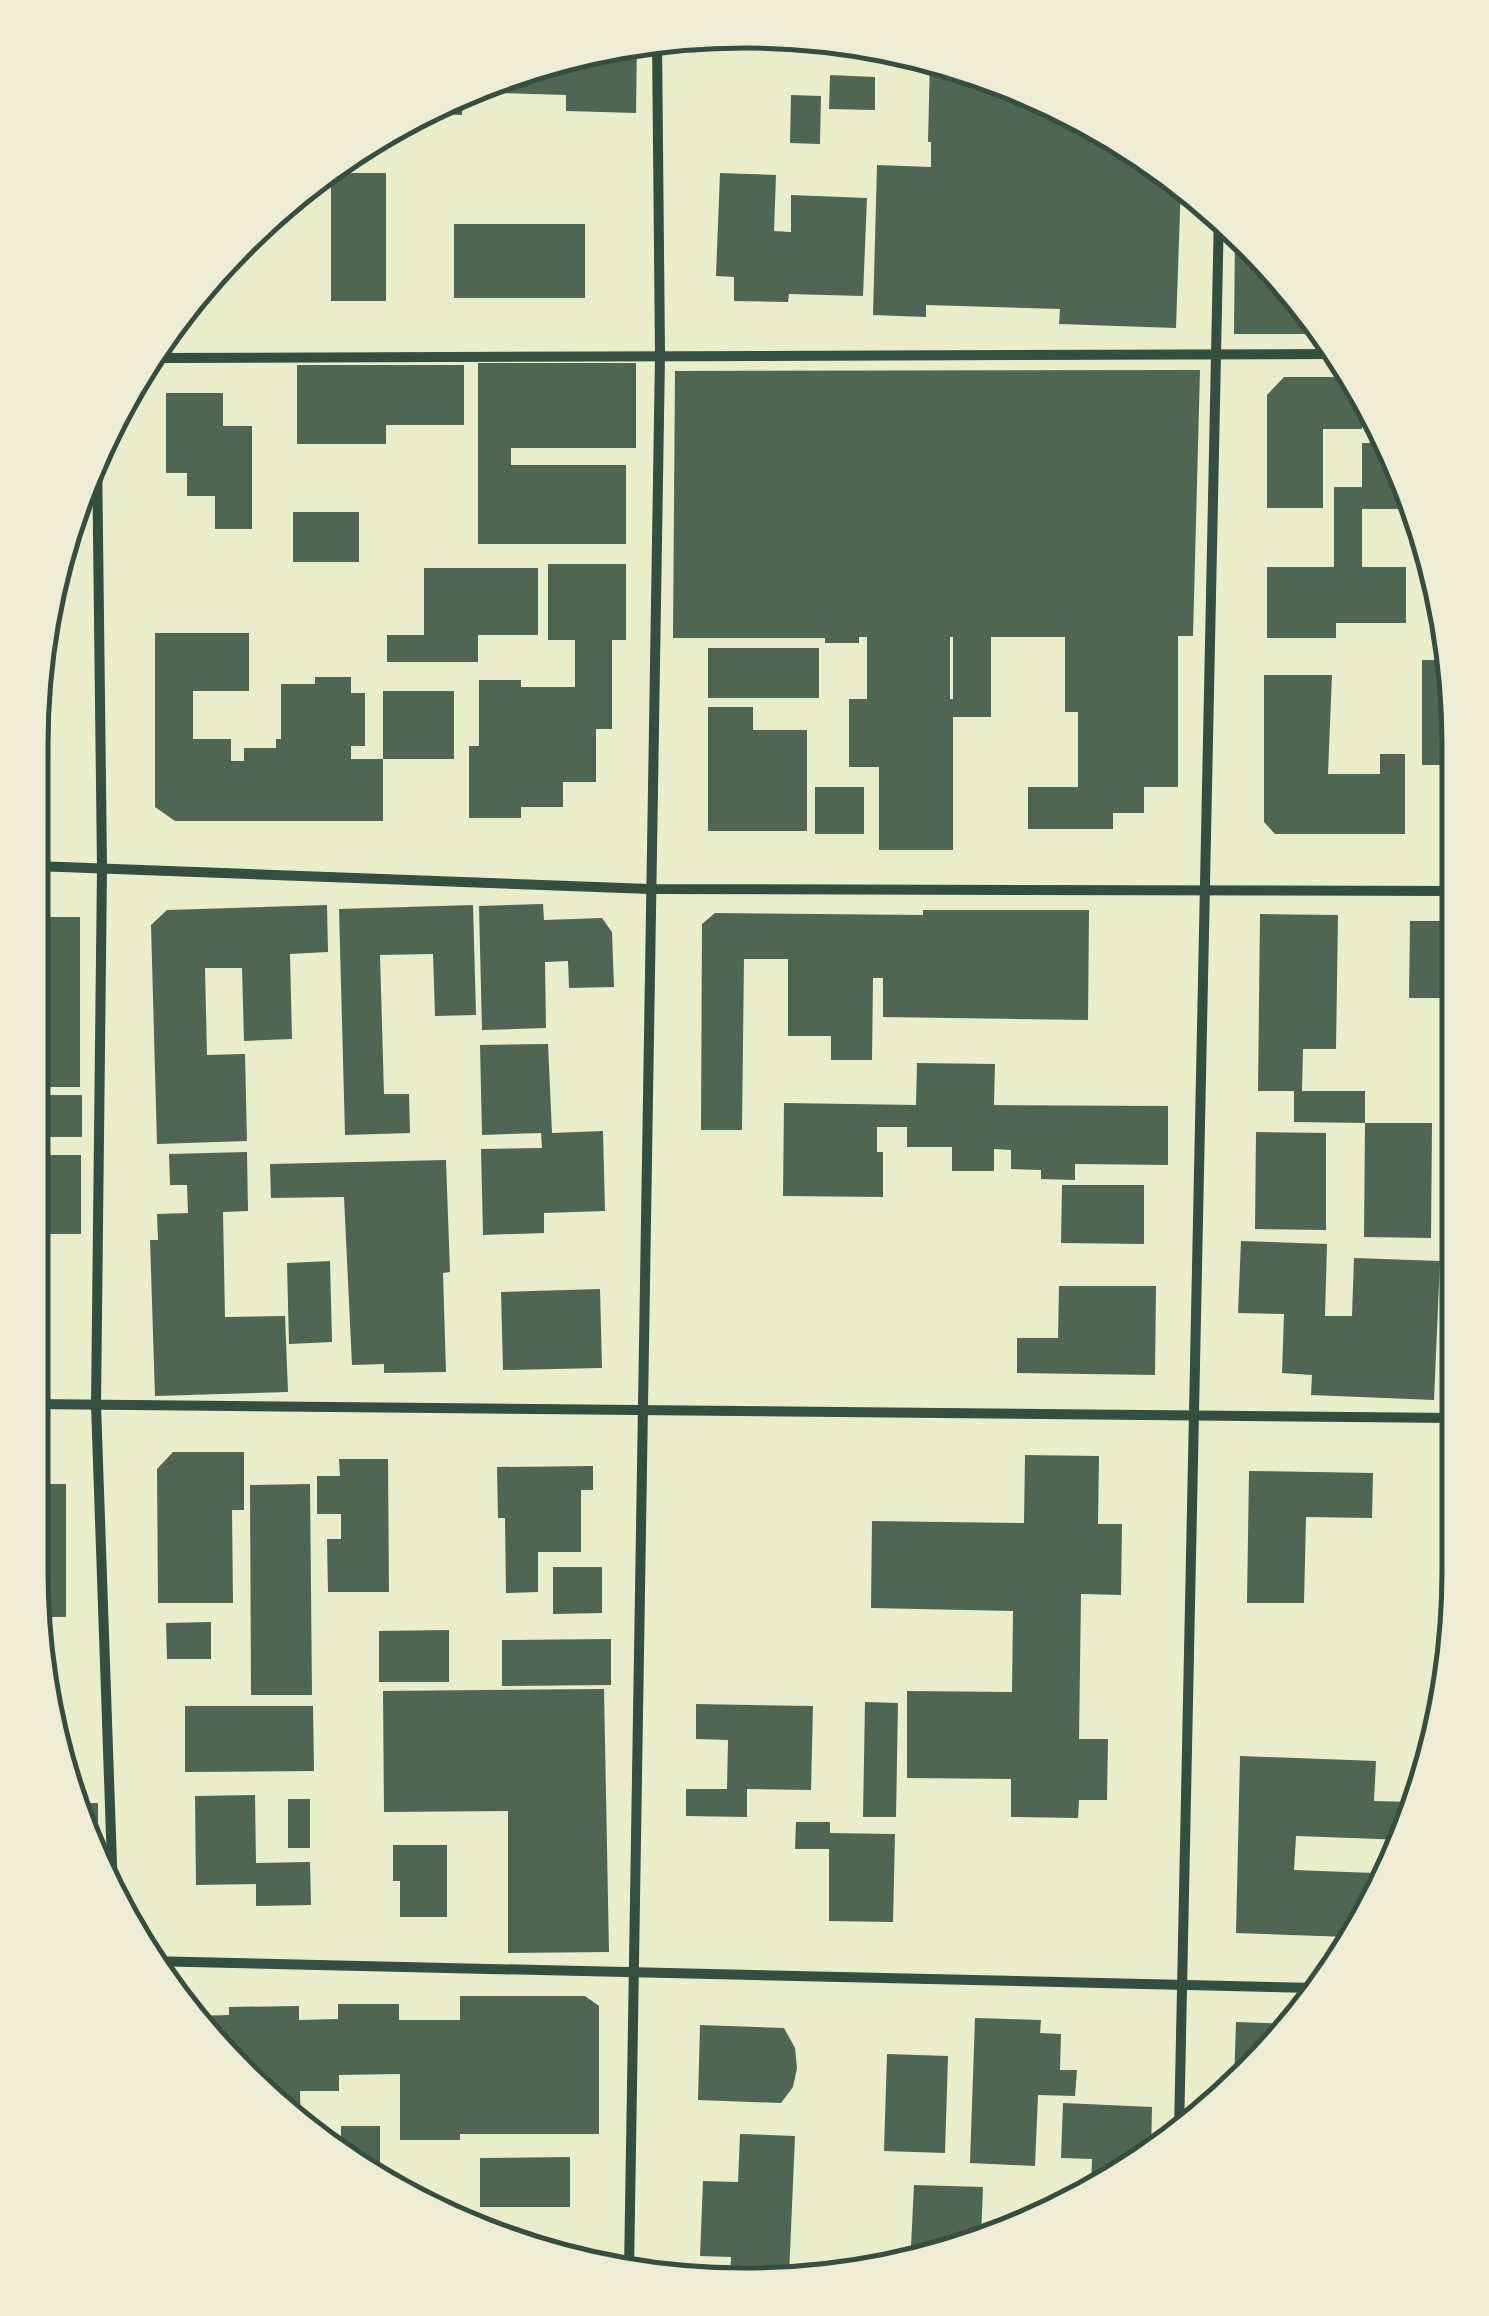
<svg xmlns="http://www.w3.org/2000/svg" width="1489" height="2316" font-family="Barlow,sans-serif">
<style>
.building{fill:#4f6655;fill-rule:evenodd}
.lines{fill:none;stroke-linecap:round;stroke-linejoin:round}
.minor{stroke:#344e41;stroke-width:10}
.rim{fill:none;stroke:#344e41;stroke-width:5}
</style>
<rect width="100%" height="100%" fill="#e9edc9"/>
<g class="building">
<path d="M637,41L636,113L566,111V95L463,92L462,115L413,113L428,104L559,55Z"/>
<path d="M930,58L974,68L1101,125L1181,182L1176,328L1059,324L1060,309L926,305V317L873,315L877,165L931,167V142H928Z"/>
<path d="M830,75L875,77V110L829,109Z"/>
<path d="M791,95L821,96L820,144L790,143Z"/>
<rect x="331" y="173" width="55" height="128"/>
<path d="M720,173L776,175L774,231L791,232V195L867,198L863,296L789,294L788,302L734,301V277L716,276Z"/>
<rect x="454" y="224" width="131" height="74"/>
<path d="M1235,228L1311,309L1327,334H1234Z"/>
<path d="M478,363H636V448H511V465H626V544H478Z"/>
<path d="M297,365H464V425H386V444H297Z"/>
<path d="M1200,370L1193,636H1178V787H1144V813H1113V829H1028V787H1078V712H1065V637H991V717H953V850H879V767H849V699H867V637H859V643H825V638H673L675,371ZM950,637H953V699H950Z"/>
<path d="M1284,377H1353L1362,390V429H1323V508H1267V395Z"/>
<path d="M166,393H223V426H252V529H215V496H187V473H166Z"/>
<path d="M1362,443H1391L1416,509H1362V567H1406V623H1336V638H1267V567H1334V487H1362Z"/>
<rect x="293" y="512" width="66" height="50"/>
<path d="M1419,519L1435,560L1437,573H1419Z"/>
<path d="M548,564H626V640H612V729H596V782H563V807H521V818H469V746H479V680H521V687H575V640H548Z"/>
<path d="M424,568H538V635H478V662H387V635H424Z"/>
<path d="M155,633H249V691H193V739H231V761H244V748H276V739H281V684H315V677H351V693H365V746H351V759H383V821H175L155,807Z"/>
<rect x="708" y="648" width="111" height="50"/>
<path d="M1422,660H1451L1457,698V765H1422Z"/>
<path d="M1264,675H1332L1328,774H1380V754H1405V834H1275L1264,822Z"/>
<rect x="383" y="691" width="71" height="68"/>
<path d="M708,707H753V730H807V831H708Z"/>
<rect x="815" y="787" width="49" height="47"/>
<path d="M543,904L544,920L602,918L612,932L614,987L569,988L568,961L545,962L546,1028L482,1030L479,906Z"/>
<path d="M327,905L328,952L290,954L292,1039L244,1041L242,968H205L207,1055L245,1054L247,1141L157,1144L151,925L167,910Z"/>
<path d="M473,905L476,1015L435,1016L433,954L380,955L384,1094H409L410,1133L345,1135L339,909Z"/>
<path d="M923,910H1089L1088,1020L883,1017V978H873L872,1060H831V1036H788V959H744L742,1130H701L702,924L715,913L923,915Z"/>
<path d="M1260,914L1338,915L1336,1049H1303L1302,1091H1365V1123H1432L1431,1238L1364,1237L1365,1123L1294,1122V1091H1258Z"/>
<path d="M34,917H80V1087H33Z"/>
<path d="M1410,921H1456V1069H1441L1442,998H1409Z"/>
<path d="M548,1044L552,1133L603,1131L605,1211L544,1213V1233L483,1235L481,1149L542,1148L541,1133L482,1135L480,1045Z"/>
<path d="M917,1063L995,1064L994,1105L1168,1106V1165L1075,1164V1180L1041,1179V1170L1011,1169V1150L994,1149V1171H952V1147H907V1127H877V1152H883V1197L783,1196L784,1103L916,1105Z"/>
<rect x="33" y="1095" width="49" height="42"/>
<path d="M1256,1132L1326,1133V1230L1255,1229Z"/>
<path d="M247,1152L248,1211L223,1212L225,1317L285,1316L288,1392L155,1396L150,1240H158L157,1214L188,1213L187,1185H170L169,1154Z"/>
<path d="M33,1155H81V1234H32Z"/>
<path d="M446,1160L450,1272L443,1273L446,1372L384,1373V1364L352,1365L344,1197L271,1198L270,1164Z"/>
<path d="M1062,1185H1144V1244L1061,1243Z"/>
<path d="M1241,1241L1327,1244L1325,1316H1352L1354,1258L1440,1261L1434,1400L1311,1395L1312,1375L1282,1373L1284,1314L1238,1313Z"/>
<path d="M330,1261L332,1342L289,1344L287,1263Z"/>
<rect x="32" y="1271" width="14" height="43"/>
<path d="M1059,1286H1156L1155,1375L1017,1373V1338H1058Z"/>
<path d="M600,1289L602,1368L503,1370L501,1292Z"/>
<path d="M173,1452H244V1510H232L233,1603H158L157,1469Z"/>
<path d="M1025,1455L1099,1456L1098,1524H1122L1121,1595L1081,1594L1079,1739H1108L1107,1800H1079L1078,1818L1011,1817V1779L907,1778V1691L1012,1692L1013,1611L871,1608L872,1521L1024,1523Z"/>
<path d="M339,1459H388L389,1592H328L327,1539H341V1514H317V1476H340Z"/>
<path d="M593,1466V1490H581V1552H538V1592L506,1593L505,1518H498L497,1467Z"/>
<path d="M1249,1471L1373,1473L1372,1518L1306,1517L1304,1603H1247Z"/>
<path d="M31,1484H66V1617H37L30,1571Z"/>
<path d="M310,1484L312,1695H251L250,1485Z"/>
<path d="M553,1567H602V1613L553,1614Z"/>
<path d="M211,1622V1659H167L166,1623Z"/>
<path d="M449,1630V1682H379V1631Z"/>
<path d="M611,1639V1685L502,1686V1640Z"/>
<path d="M48,1683H58V1726H55Z"/>
<path d="M604,1689L609,1952L508,1953V1811L384,1812L383,1691Z"/>
<path d="M865,1702L898,1703L896,1817H863Z"/>
<path d="M696,1704L813,1706L811,1790L747,1789V1817L686,1816V1789H727L728,1740L696,1739Z"/>
<path d="M185,1706H313L314,1771L185,1772Z"/>
<path d="M1240,1756L1376,1761L1374,1801L1416,1802L1406,1840L1296,1836L1294,1870L1374,1873L1373,1896L1348,1937L1236,1933Z"/>
<path d="M255,1795L256,1863L310,1862L311,1905L256,1906V1884L196,1885L195,1796Z"/>
<rect x="288" y="1799" width="22" height="49"/>
<path d="M69,1803H98V1861Z"/>
<path d="M796,1822H830V1833L895,1834L893,1922L829,1921V1849H795Z"/>
<path d="M393,1845H447V1917H400V1881H393Z"/>
<path d="M460,1996H585L599,2006V2134H460V2140H400V2074L339,2075V2091H300L301,2129L195,2016L229,2015V2007L299,2006V2020L338,2019V2004H399V2020H460Z"/>
<path d="M975,2018L1041,2020L1040,2033L1061,2034L1060,2070H1077L1075,2096L1038,2095L1035,2166L970,2163Z"/>
<path d="M1236,2022L1293,2024L1282,2042L1234,2084Z"/>
<path d="M700,2025L784,2028L795,2048L797,2068L793,2087L781,2103L698,2100Z"/>
<path d="M887,2054L948,2056L945,2153L884,2151Z"/>
<path d="M1063,2103L1152,2107L1151,2157L1141,2166L1091,2189L1092,2159L1061,2158Z"/>
<path d="M341,2126H380V2176L341,2155Z"/>
<path d="M740,2134L795,2136L789,2276L730,2281L731,2257L700,2256L703,2181L738,2182Z"/>
<path d="M570,2157V2207H480V2158Z"/>
<path d="M914,2185L983,2187L981,2238L961,2247L911,2246Z"/>
<path d="M500,2226V2240L475,2227Z"/>
<path d="M905,2252L947,2254L929,2262L905,2264Z"/>
</g>
<g class="lines">
<g class="minor">
<path d="M155,358L1339,354"/>
<path d="M97,451L102,868L96,1405L113,1893"/>
<path d="M35,866L650,889L1457,891"/>
<path d="M31,1404L1454,1418"/>
<path d="M147,1961L1316,1988"/>
<path d="M1179,2133L1219,211"/>
<path d="M629,2271L660,356L657,38"/>
</g>
</g>
<path d="M0 0H1489V2316H0ZM745 48H745A697 697 0 0 1 1442 745V1571A697 697 0 0 1 745 2268H745A697 697 0 0 1 48 1571V745A697 697 0 0 1 745 48Z" fill="#eeecd3" fill-rule="evenodd"/>
<path class="rim" d="M745 48H745A697 697 0 0 1 1442 745V1571A697 697 0 0 1 745 2268H745A697 697 0 0 1 48 1571V745A697 697 0 0 1 745 48Z"/>
</svg>
